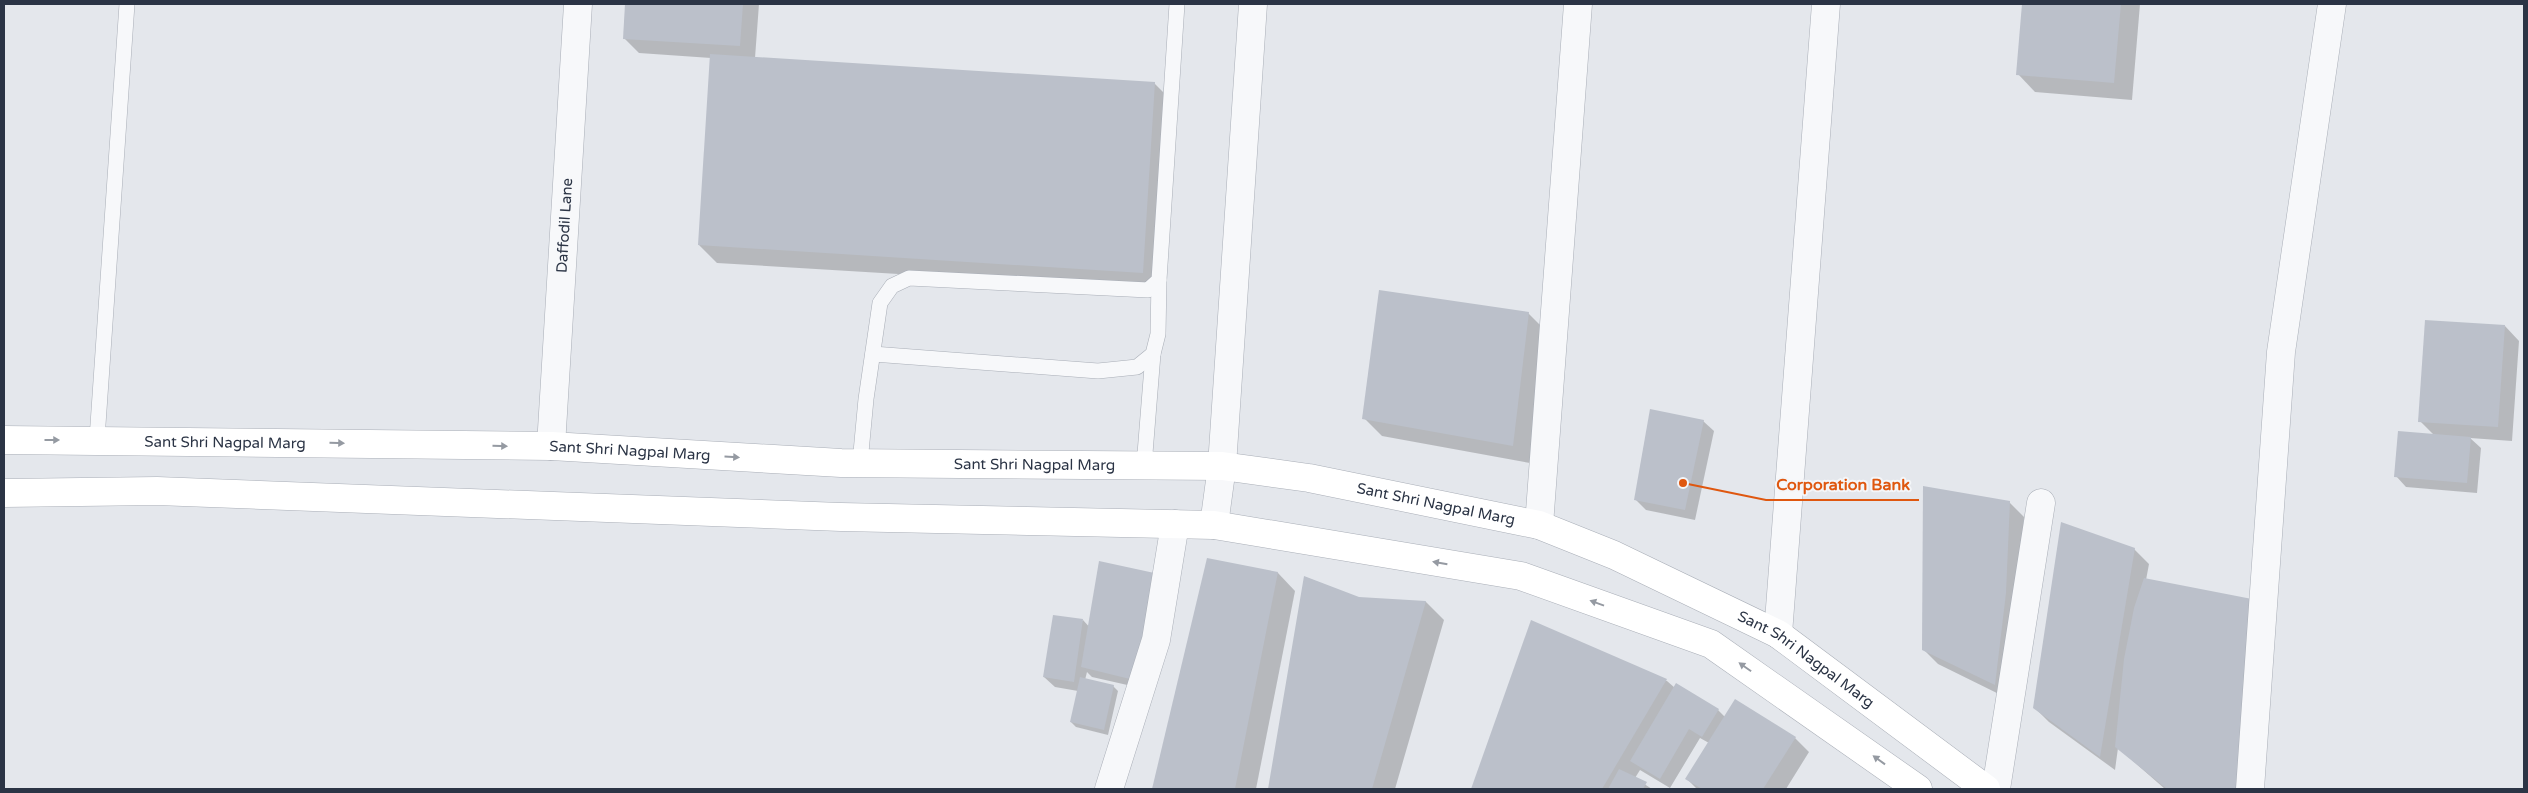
<svg xmlns="http://www.w3.org/2000/svg" width="2528" height="793" font-family="'Varela Round',sans-serif">
<style>
.shadow{fill:#0003}
.building{fill:#bbc0ca}
.lines{fill:none;stroke-linecap:round;stroke-linejoin:round}
.lane-casing{stroke:#a9aeb7;stroke-width:16}
.street-casing{stroke:#a9aeb7;stroke-width:29}
.secondary-casing{stroke:#a9aeb7;stroke-width:29}
.lane{stroke:#f7f8fa;stroke-width:15}
.street{stroke:#f7f8fa;stroke-width:28}
.secondary{stroke:#fff;stroke-width:28}
.oneway{fill:#959aa2}
.labels{text-anchor:middle;stroke-width:4;stroke-linejoin:round;paint-order:stroke}
.street-label{font-size:15px;fill:#2b3445;stroke:#f4f6f9}
.leader{fill:none;stroke:#df570f;stroke-width:2}
.callout-dot{fill:#df570f;stroke:#f4f6f9;stroke-width:2}
.callout-label{font-size:16px;text-anchor:middle;font-weight:bold;fill:#df570f;stroke:#f4f6f9;stroke-width:4;stroke-linejoin:round;paint-order:stroke}
</style>
<rect width="100%" height="100%" fill="#e4e7ec"/>
<g class="shadow">
<path d="M627,4H759L755,58L1154,83L1172,101L1160,290L717,263L699,245L711,58L639,53L624,38Z"/>
<path d="M2023,4H2140L2132,100L2035,92L2018,74Z"/>
<path d="M1528,313L1546,331L1530,463L1382,436L1364,418Z"/>
<path d="M2505,326L2519,341L2512,441L2470,438L2481,448L2477,493L2406,487L2396,476L2434,435L2420,421Z"/>
<path d="M1703,421L1714,431L1695,520L1646,510L1635,499Z"/>
<path d="M2009,502L2024,517L2020,608L2009,699L1938,664L1923,649Z"/>
<path d="M2134,549L2149,564L2146,580L2258,789H2165L2118,748L2115,770L2049,722L2034,707Z"/>
<path d="M1208,560L1278,573L1295,591L1256,789H1154Z"/>
<path d="M1305,577L1359,598L1426,602L1444,620L1395,789H1269Z"/>
<path d="M1083,620L1145,689L1092,677L1087,672L1085,680L1113,686L1118,691L1108,735L1076,727L1071,722L1078,691L1055,687L1044,677Z"/>
<path d="M1532,622L1667,681L1675,688L1718,710L1725,717L1795,738L1809,752L1786,789H1697L1687,779L1709,743L1700,738L1670,788L1640,770L1635,778L1652,789H1473Z"/>
</g>
<g class="building">
<path d="M625,4H743L740,46L623,39Z"/>
<path d="M2022,4H2121L2114,83L2016,75Z"/>
<path d="M710,54L1155,82L1143,273L698,245Z"/>
<path d="M1379,290L1529,312L1513,446L1362,419Z"/>
<path d="M2425,320L2505,325L2498,427L2418,422Z"/>
<path d="M1650,409L1704,420L1685,510L1634,500Z"/>
<path d="M2398,431L2471,437L2467,483L2394,477Z"/>
<path d="M1923,486L2010,501L2006,593L1995,685L1922,650Z"/>
<path d="M2061,522L2135,548L2100,757L2033,708Z"/>
<path d="M1207,558L1278,572L1235,789H1152Z"/>
<path d="M1099,561L1159,574L1134,680L1081,667Z"/>
<path d="M1304,576L1359,597L1426,601L1372,789H1268Z"/>
<path d="M2144,578L2252,599L2240,789H2167L2115,747L2124,659L2134,608Z"/>
<path d="M1053,615L1083,619L1074,682L1043,677Z"/>
<path d="M1531,620L1667,679L1602,789H1471Z"/>
<path d="M1080,677L1114,685L1104,730L1070,722Z"/>
<path d="M1676,683L1719,709L1702,737L1689,729L1660,779L1630,761Z"/>
<path d="M1735,699L1796,737L1763,789H1702L1685,779Z"/>
<path d="M1619,769L1647,782L1643,789H1608Z"/>
</g>
<g class="lines">
<g class="lane-casing">
<g id="lane">
<path d="M873,354L1098,371L1137,367L1153,354L1158,334L1159,280"/>
<path d="M97,439L127,4"/>
<path d="M860,463L866,399L880,303L892,286L909,278L1148,290L1159,280L1177,4"/>
<path d="M1144,466L1153,354"/>
</g>
</g>
<g class="street-casing">
<g id="street">
<path id="s1" d="M551,446L578,4"/>
<path d="M1214,525L1222,466L1253,4"/>
<path d="M1539,525L1578,4"/>
<path d="M1778,634L1826,4"/>
<path d="M1109,789L1156,640L1175,524"/>
<path d="M1996,789L2041,503"/>
<path d="M2250,789L2281,352L2332,4"/>
</g>
</g>
<g class="secondary-casing">
<g id="secondary">
<path id="s2" d="M4,440L551,446L841,463L1222,466L1309,478L1539,525L1614,555L1778,634L1986,789"/>
<path d="M4,493L157,491L841,517L1214,525L1521,576L1711,644L1918,789"/>
</g>
</g>
<use href="#lane" class="lane"/>
<use href="#street" class="street"/>
<use href="#secondary" class="secondary"/>
</g>
<defs><path id="oneway-solid" d="M-6-.8H1V-3.2L6.5 0L1 3.2V.8H-6Z" transform="scale(1.25)"/></defs>
<g class="oneway">
<use href="#oneway-solid" transform="translate(52 440)"/>
<use href="#oneway-solid" transform="translate(337 443) rotate(1)"/>
<use href="#oneway-solid" transform="translate(500 446) rotate(1)"/>
<use href="#oneway-solid" transform="translate(732 457) rotate(3)"/>
<use href="#oneway-solid" transform="translate(1440 563) rotate(-170)"/>
<use href="#oneway-solid" transform="translate(1597 603) rotate(-160)"/>
<use href="#oneway-solid" transform="translate(1745 667) rotate(-145)"/>
<use href="#oneway-solid" transform="translate(1879 760) rotate(-144)"/>
</g>
<g class="labels">
<g class="street-label">
<text dy="5" stroke="none"><textPath href="#s1" startOffset="221">Daffodil Lane</textPath></text>
<text dy="5" stroke="none"><textPath href="#s2" startOffset="221">Sant Shri Nagpal Marg</textPath></text>
<text dy="5" stroke="none"><textPath href="#s2" startOffset="626">Sant Shri Nagpal Marg</textPath></text>
<text dy="5" stroke="none"><textPath href="#s2" startOffset="1031">Sant Shri Nagpal Marg</textPath></text>
<text dy="5" stroke="none"><textPath href="#s2" startOffset="1436">Sant Shri Nagpal Marg</textPath></text>
<text dy="5" stroke="none"><textPath href="#s2" startOffset="1841">Sant Shri Nagpal Marg</textPath></text>
</g>
</g>
<path class="leader" d="M1683 483L1766 500H1919"/>
<circle class="callout-dot" cx="1683" cy="483" r="5"/>
<g class="callout-label">
<text x="1843" y="490">Corporation Bank</text>
</g>
<rect width="2528" height="793" fill="none" stroke="#2b3445" stroke-width="10"/>
</svg>
